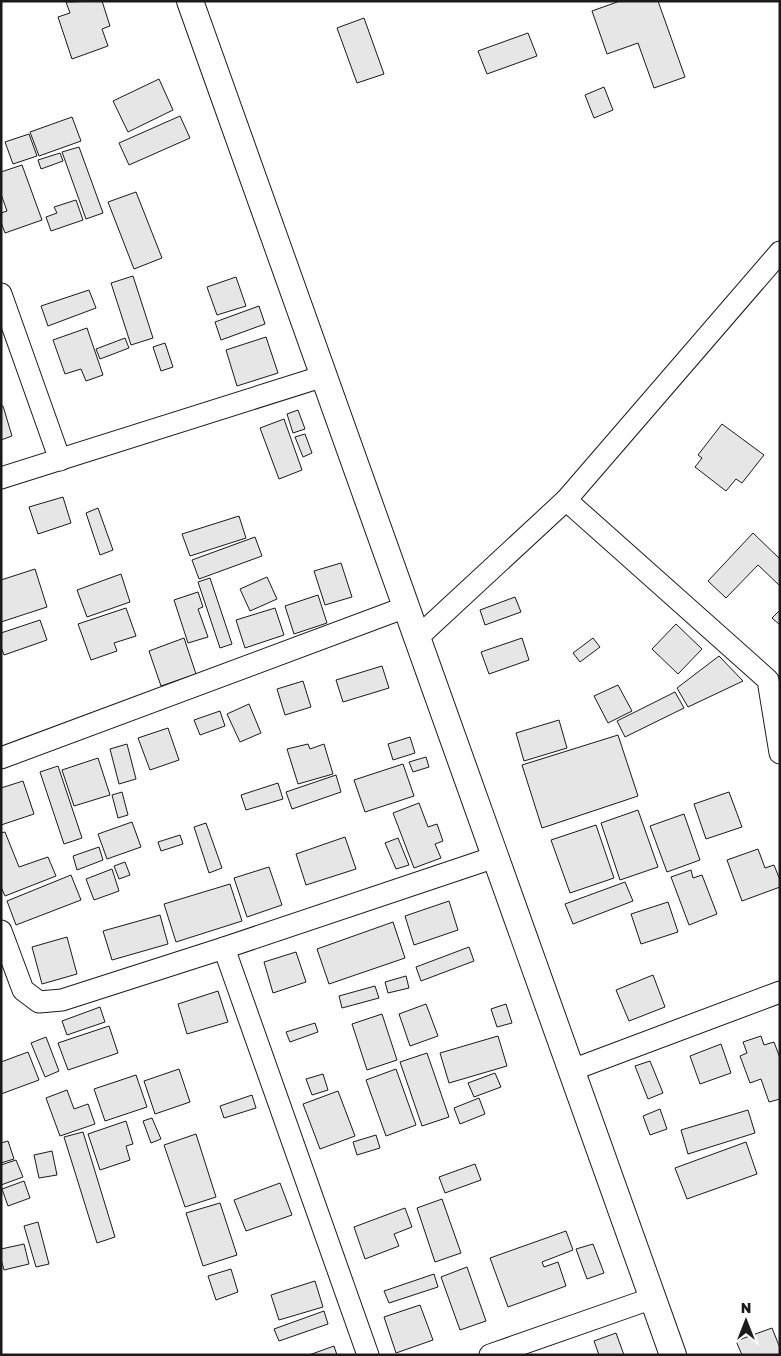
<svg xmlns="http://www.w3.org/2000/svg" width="781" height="1356" font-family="'Golos Text',sans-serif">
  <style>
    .building { fill: #e6e6e6; stroke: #1a1a1a }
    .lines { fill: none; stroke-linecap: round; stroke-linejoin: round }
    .minor-casing { stroke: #1a1a1a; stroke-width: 23 }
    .tertiary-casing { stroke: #1a1a1a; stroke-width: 28 }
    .minor { stroke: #fff; stroke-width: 21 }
    .tertiary { stroke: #fff; stroke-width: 26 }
  </style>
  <rect width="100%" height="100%" fill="#fff"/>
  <g class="building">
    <polygon points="102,1 110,26 102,29 108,46 72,59 58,17 70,13 66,2"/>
    <polygon points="620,1 658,1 685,77 654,88 638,43 607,54 592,11"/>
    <polygon points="364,18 384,74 357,83 337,28"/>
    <polygon points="528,33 537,56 487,74 478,51"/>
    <polygon points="159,79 173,110 128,132 113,101"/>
    <polygon points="604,87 613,110 594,118 585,95"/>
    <polygon points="180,116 190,138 129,165 119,143"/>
    <polygon points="72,117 81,141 39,156 30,132"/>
    <polygon points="29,134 37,156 13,164 5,142"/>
    <polygon points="79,147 103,213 86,219 62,152"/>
    <polygon points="60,153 63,161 41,169 38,160"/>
    <polygon points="22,165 42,220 5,233 1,222 1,213 7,211 1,194 1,172"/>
    <polygon points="136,192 162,258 134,269 108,202"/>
    <polygon points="76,200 83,220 51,231 46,217 57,213 54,207"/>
    <polygon points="133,276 153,338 131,345 111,283"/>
    <polygon points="236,277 246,306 217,315 207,287"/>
    <polygon points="89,290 96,308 48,326 41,306"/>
    <polygon points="259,306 265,324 221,340 215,322"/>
    <polygon points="87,328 103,375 86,381 81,369 65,374 53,340"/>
    <polygon points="266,337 278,373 237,386 226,350"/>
    <polygon points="125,338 129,348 100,359 96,349"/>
    <polygon points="165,343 173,367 161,371 153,347"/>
    <polygon points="1,406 3,406 12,436 1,440"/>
    <polygon points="298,410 305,429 293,433 287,414"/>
    <polygon points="284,419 302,470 279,479 260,428"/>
    <polygon points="722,424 764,455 742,483 736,479 726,491 695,467 702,458 698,455"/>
    <polygon points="305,434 312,453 303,457 295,437"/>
    <polygon points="63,497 71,523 38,534 29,507"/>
    <polygon points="98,508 113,550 100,555 86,513"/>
    <polygon points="239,516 246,538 190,556 182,534"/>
    <polygon points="753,533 780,559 780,586 758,565 726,598 708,581"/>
    <polygon points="255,537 262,556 199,579 192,560"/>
    <polygon points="341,563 352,597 325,605 314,571"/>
    <polygon points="35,569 47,607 1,622 1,580"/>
    <polygon points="121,574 130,602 87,617 77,590"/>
    <polygon points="267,577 277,599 250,611 240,589"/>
    <polygon points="210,578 232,644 220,648 198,582"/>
    <polygon points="198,592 203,607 198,609 208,637 188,643 174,600"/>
    <polygon points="318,595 327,623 294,634 285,606"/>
    <polygon points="515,597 521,612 485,625 480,610"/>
    <polygon points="126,608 136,636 114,643 117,651 91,660 78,624"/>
    <polygon points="275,608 284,635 245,648 236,620"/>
    <polygon points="780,610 780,625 772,618"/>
    <polygon points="40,620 47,640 4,655 1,647 1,633"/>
    <polygon points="676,624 702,649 678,674 652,649"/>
    <polygon points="184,638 196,674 161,686 149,651"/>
    <polygon points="522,638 529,660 489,674 481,652"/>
    <polygon points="593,638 600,647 580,662 573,653"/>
    <polygon points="719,656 743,681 688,707 677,688"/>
    <polygon points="382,666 389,688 343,702 336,680"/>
    <polygon points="303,681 311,707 285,715 277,689"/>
    <polygon points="618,685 632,711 608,723 594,696"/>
    <polygon points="675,692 684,708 625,737 617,721"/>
    <polygon points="249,704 261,733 240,742 227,714"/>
    <polygon points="220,711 225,726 200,735 194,720"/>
    <polygon points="559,720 567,748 524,761 516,733"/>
    <polygon points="168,728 179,760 150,770 138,738"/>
    <polygon points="618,735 638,796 542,828 522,765"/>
    <polygon points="410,737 415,753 393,760 388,744"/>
    <polygon points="127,744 136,779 119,784 110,749"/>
    <polygon points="308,744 310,749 324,744 333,774 298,784 287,749"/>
    <polygon points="426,757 429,767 413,772 409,762"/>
    <polygon points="98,758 110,795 74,806 62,770"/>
    <polygon points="403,764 414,796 365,812 354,780"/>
    <polygon points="58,766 82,838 64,844 40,772"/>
    <polygon points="336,775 341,792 292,809 286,792"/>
    <polygon points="23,781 34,814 1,825 1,788"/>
    <polygon points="278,783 283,799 246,810 241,795"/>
    <polygon points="122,792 128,815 118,818 112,795"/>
    <polygon points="729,792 742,827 706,839 694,804"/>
    <polygon points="419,803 428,827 437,824 443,841 435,844 441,858 414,868 393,813"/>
    <polygon points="638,810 658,867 620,880 601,823"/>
    <polygon points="684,814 700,860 667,872 650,826"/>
    <polygon points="132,822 141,847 107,859 98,834"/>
    <polygon points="206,823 222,868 209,873 194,827"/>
    <polygon points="596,825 614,878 570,893 551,840"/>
    <polygon points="5,832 19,867 48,857 56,876 5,896 1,887 1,833"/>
    <polygon points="180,835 183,844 161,851 158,842"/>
    <polygon points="345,837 356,869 306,885 296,854"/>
    <polygon points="398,838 409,865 396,869 385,843"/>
    <polygon points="99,847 103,860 77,870 73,856"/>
    <polygon points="758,849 765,868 774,865 780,880 780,887 742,901 727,860"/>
    <polygon points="125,862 130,875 119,879 114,866"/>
    <polygon points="269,867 282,905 247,917 234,878"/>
    <polygon points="112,869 119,891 94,900 86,879"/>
    <polygon points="691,870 693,878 702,875 717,914 689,925 671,877"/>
    <polygon points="71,875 81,900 16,925 7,901"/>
    <polygon points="625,882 633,901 573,924 565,904"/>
    <polygon points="230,884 242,921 176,942 164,904"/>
    <polygon points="449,901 458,930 414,945 405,916"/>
    <polygon points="668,902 678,932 641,944 631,914"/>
    <polygon points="160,915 168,944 112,960 103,931"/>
    <polygon points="393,922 405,958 329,984 317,949"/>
    <polygon points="67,937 77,974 42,984 32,947"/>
    <polygon points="469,947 474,961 421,981 416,967"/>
    <polygon points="296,952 306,982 273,993 264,962"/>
    <polygon points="653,975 665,1007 629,1021 616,990"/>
    <polygon points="406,976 409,988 388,993 385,982"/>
    <polygon points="375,986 379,998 342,1008 339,996"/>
    <polygon points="218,991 228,1022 187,1034 178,1004"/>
    <polygon points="426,1004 438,1036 410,1046 399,1014"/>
    <polygon points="506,1004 512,1023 497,1027 491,1009"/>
    <polygon points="100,1007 105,1022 67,1035 62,1021"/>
    <polygon points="382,1014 397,1060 367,1070 352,1024"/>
    <polygon points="315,1023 318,1032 290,1042 286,1032"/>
    <polygon points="109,1026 118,1053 68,1070 58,1043"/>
    <polygon points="498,1036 507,1066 449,1083 440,1053"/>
    <polygon points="761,1036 764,1045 774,1042 780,1058 780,1099 769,1102 761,1079 750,1083 740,1056 747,1053 743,1042"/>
    <polygon points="46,1037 59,1071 45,1077 31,1043"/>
    <polygon points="721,1044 731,1073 700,1084 690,1056"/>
    <polygon points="28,1052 39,1080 1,1094 1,1062"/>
    <polygon points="427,1053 449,1117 422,1126 400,1062"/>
    <polygon points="650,1061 663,1093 648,1099 635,1066"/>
    <polygon points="179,1069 190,1102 155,1114 144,1081"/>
    <polygon points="396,1069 416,1125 386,1136 366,1080"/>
    <polygon points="495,1073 501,1087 474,1097 468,1083"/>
    <polygon points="323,1074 328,1090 312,1095 306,1079"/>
    <polygon points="136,1075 147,1107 105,1121 94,1089"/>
    <polygon points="67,1090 74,1109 88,1104 95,1124 60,1136 46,1098"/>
    <polygon points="338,1091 355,1136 320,1149 303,1104"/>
    <polygon points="252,1095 256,1108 224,1118 220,1106"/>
    <polygon points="479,1098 485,1114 460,1124 454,1108"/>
    <polygon points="660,1109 667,1129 650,1135 643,1116"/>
    <polygon points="748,1110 755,1133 688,1154 681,1130"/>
    <polygon points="152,1118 161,1139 151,1143 143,1121"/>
    <polygon points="126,1121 133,1144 126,1146 130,1160 100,1170 88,1134"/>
    <polygon points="83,1132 115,1237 97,1243 64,1137"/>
    <polygon points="196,1134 216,1197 185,1207 164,1145"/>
    <polygon points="376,1135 380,1148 357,1155 353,1142"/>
    <polygon points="8,1141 14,1159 1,1163 1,1143"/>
    <polygon points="746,1142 757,1174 687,1199 675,1168"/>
    <polygon points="52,1151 57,1175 39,1178 34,1155"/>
    <polygon points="16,1160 23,1177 1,1185 1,1165"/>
    <polygon points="475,1164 481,1180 445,1193 439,1177"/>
    <polygon points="24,1181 30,1198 8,1206 2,1189"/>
    <polygon points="280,1183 292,1215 246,1231 234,1200"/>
    <polygon points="442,1199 461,1253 435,1262 417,1208"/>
    <polygon points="220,1203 237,1255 203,1266 186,1213"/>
    <polygon points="405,1208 412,1227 394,1234 399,1246 365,1259 354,1227"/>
    <polygon points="38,1222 49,1264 36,1267 24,1226"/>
    <polygon points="566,1231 573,1250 542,1262 544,1267 558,1262 566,1286 508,1307 490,1258"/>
    <polygon points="24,1244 29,1264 4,1270 1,1259 1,1249"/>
    <polygon points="593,1244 604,1273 587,1279 576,1249"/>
    <polygon points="467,1267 486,1321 460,1330 441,1277"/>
    <polygon points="231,1269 238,1292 216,1300 208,1276"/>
    <polygon points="434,1274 438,1287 389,1303 384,1291"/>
    <polygon points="315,1281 323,1307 279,1320 271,1295"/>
    <polygon points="420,1305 433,1340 396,1353 384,1317"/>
    <polygon points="324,1311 328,1324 279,1341 274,1329"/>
    <polygon points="772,1328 780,1348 780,1355 742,1355 736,1341"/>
    <polygon points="616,1333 624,1355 599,1355 594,1341"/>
    <polygon points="334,1346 337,1355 309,1355"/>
  </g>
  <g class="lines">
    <g class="minor-casing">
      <g id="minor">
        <polyline points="1,294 60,460"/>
        <polyline points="1,478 324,376"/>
        <polyline points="566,500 768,680 780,753"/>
        <polyline points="417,638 566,500 780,252"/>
        <polyline points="1,758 406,607"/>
        <polyline points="1,931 23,990 39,1002 62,1000 224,948 495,857"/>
        <polyline points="224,948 368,1355"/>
        <polyline points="572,1070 780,992"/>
        <polyline points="490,1355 653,1298"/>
      </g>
    </g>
    <g class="tertiary-casing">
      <polyline id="tertiary" points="190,1 673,1355"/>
    </g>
    <use href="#minor" class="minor"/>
    <use href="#tertiary" class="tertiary"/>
  </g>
  <rect width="781" height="1356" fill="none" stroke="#1a1a1a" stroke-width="5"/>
  <g transform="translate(746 1321)" stroke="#ffffff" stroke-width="4" paint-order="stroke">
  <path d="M0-4L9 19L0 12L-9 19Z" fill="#1a1a1a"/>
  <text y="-8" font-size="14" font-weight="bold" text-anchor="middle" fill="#1a1a1a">N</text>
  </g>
</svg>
